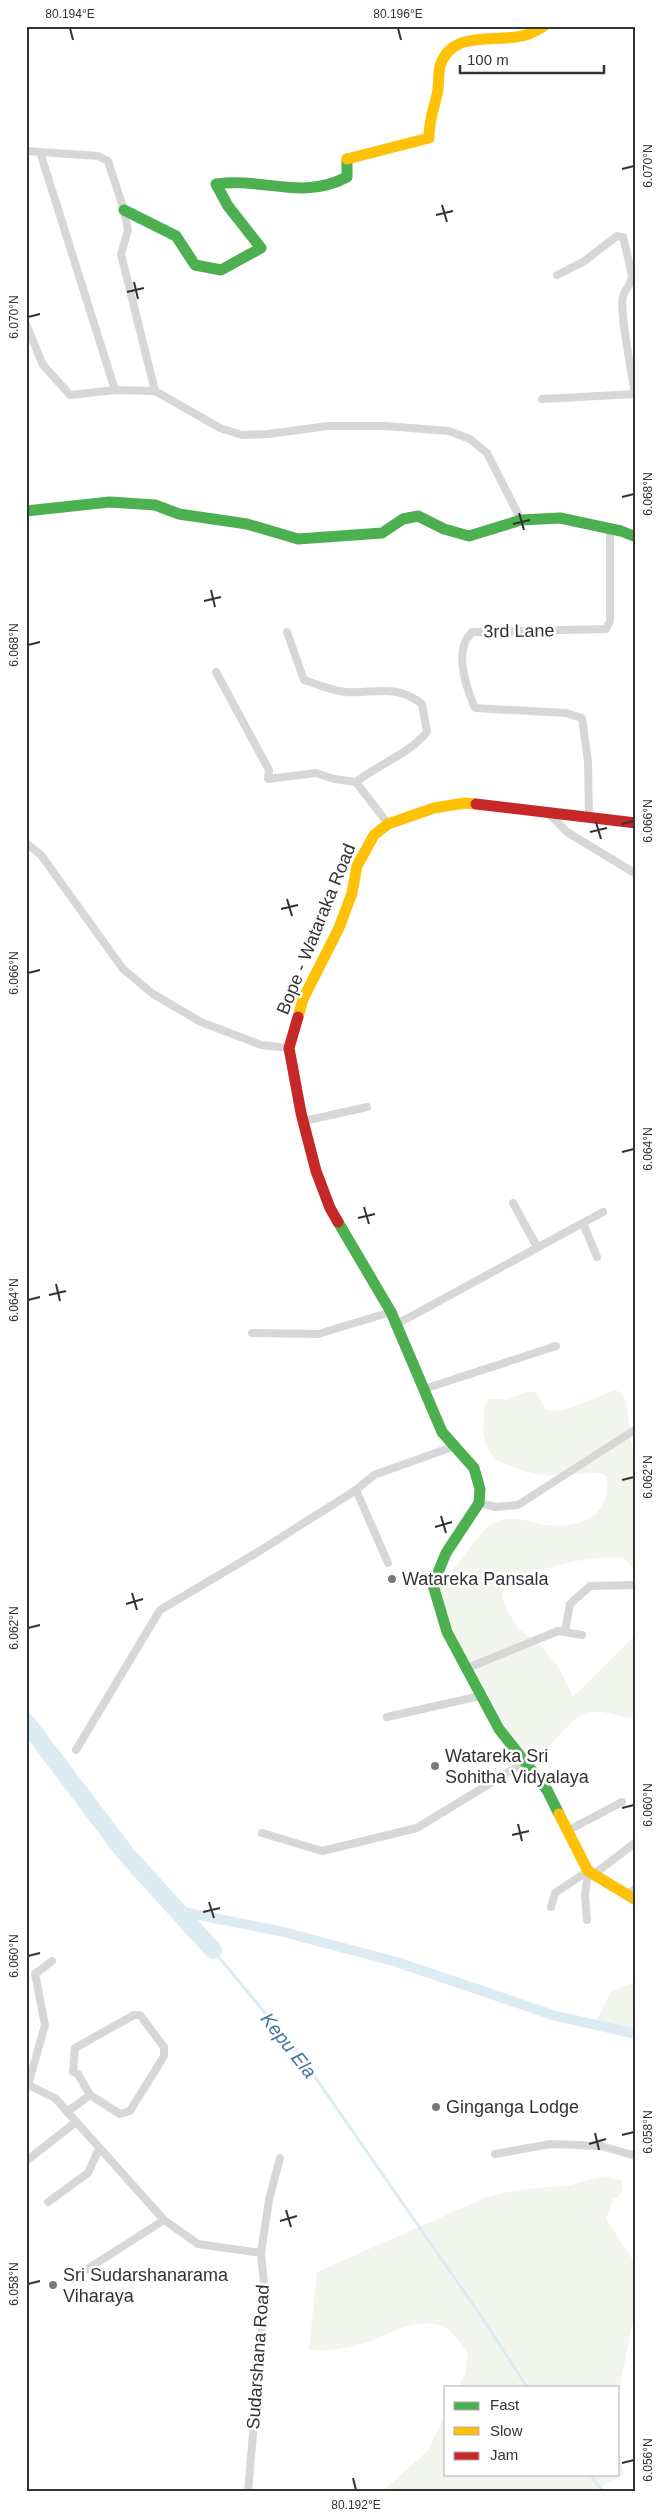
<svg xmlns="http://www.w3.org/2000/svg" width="662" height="2518" font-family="Arial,sans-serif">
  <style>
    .green { fill: #f1f5ed }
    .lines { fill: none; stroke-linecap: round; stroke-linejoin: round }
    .stream { stroke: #ddebf3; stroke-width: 3 }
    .canal { stroke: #ddebf3; stroke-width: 10 }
    .river { stroke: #ddebf3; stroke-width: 18 }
    .street { stroke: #d7d7d7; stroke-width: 8 }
    .fast { stroke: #4caf50; stroke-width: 11 }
    .slow { stroke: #ffc107; stroke-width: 11 }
    .jam { stroke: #c62828; stroke-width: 11 }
    .ticks { fill: none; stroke: #333; stroke-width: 2 }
    .poi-dot { fill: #7a7a7a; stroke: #fff; stroke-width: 2 }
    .labels { text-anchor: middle; stroke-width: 5; stroke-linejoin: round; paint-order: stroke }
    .street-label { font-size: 18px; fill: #333; stroke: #fff }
    .poi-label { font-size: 18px; fill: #333; stroke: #fff; text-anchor: start }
    .water-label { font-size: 19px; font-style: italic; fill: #3f7597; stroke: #fff }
    .neatline { fill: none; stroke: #333; stroke-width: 2 }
    .ticks-label { font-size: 12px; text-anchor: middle; fill: #333 }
  </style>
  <rect width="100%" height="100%" fill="#fff"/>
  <g class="green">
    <path d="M614,1390L623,1393C631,1415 628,1439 636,1462V1570L623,1558C589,1554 536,1570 505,1583L502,1597L507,1610L519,1629L543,1648L558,1666L573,1697L636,1634V1718C621,1719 608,1710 593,1712C571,1715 561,1737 545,1749C538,1754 531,1758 525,1762L435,1599L437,1573L451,1571C467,1556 476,1531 498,1521C512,1515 532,1523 547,1525C582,1529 611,1515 607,1477L602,1473L544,1475L523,1471L494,1459L486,1446L483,1430L485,1402C492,1397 497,1400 504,1399C516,1399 528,1387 538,1394L545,1409C560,1417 598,1396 614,1390Z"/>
    <polygon points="636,1982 636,2034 595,2023 611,1992"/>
    <path d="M605,2176L622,2181L623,2189L618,2197L613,2199L606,2219L636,2265V2306L618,2396V2387H458L465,2374L468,2353C461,2344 453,2330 442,2326C415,2316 390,2335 365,2343C346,2348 328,2352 309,2350L317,2272L487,2197L518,2190L570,2185Z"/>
    <polygon points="446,2414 446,2474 618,2474 618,2446 624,2474 593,2492 382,2492 428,2450"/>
  </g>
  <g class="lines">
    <g class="stream">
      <polyline points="213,1950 299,2054 481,2316 527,2387"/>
      <polyline points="590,2474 603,2492"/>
    </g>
    <polyline class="canal" points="178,1911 279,1931 397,1962 556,2016 636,2034"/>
    <polyline class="river" points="26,1722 126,1854 213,1950"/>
    <g class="street">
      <polyline points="26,151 98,156 108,161 124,210 128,230 121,254 155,391"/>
      <polyline points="40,152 115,390"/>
      <polyline points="557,275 583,262 617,236 623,237 632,275"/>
      <polyline points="26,324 43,365 70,395 115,390 155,391 220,428 242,435 268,434 328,426 385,426 449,431 470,439 487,453 521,520"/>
      <path d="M542,399L635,394C632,375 619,310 623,296C626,287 632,285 632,275L636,274"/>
      <path d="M287,632L304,680C317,684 332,691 346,692C375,694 395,683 422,704L427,732C409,754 379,764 356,782L388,824"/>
      <polyline points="216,672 269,770 268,779 316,773 334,779 356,782"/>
      <polyline points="548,813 567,832 636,874"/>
      <path d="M589,818L588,762L582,718L566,713L475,708C466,687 453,650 472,632L606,629L610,621V529"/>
      <polyline points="26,843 41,855 123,969 153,994 201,1022 261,1045 289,1048"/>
      <polyline points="304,1121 367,1107"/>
      <polyline points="513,1203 537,1247"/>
      <polyline points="583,1223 597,1257"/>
      <polyline points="397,1324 603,1212"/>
      <polyline points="252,1333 318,1334 391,1312"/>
      <polyline points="424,1389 556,1346"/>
      <polyline points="356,1490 388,1563"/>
      <polyline points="479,1503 496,1507 518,1505 636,1429"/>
      <polyline points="565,1631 570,1604 590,1586 633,1585"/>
      <polyline points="465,1669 558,1631 582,1635"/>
      <polyline points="387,1717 480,1696"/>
      <polyline points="76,1750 160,1610 253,1555 356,1490 374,1475 455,1446"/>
      <polyline points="569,1830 622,1802"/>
      <polyline points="262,1833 322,1851 417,1828 525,1762"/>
      <polyline points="593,1875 636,1842"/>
      <polyline points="626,1895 636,1888"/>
      <polyline points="551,1907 555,1893 588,1871 585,1895 587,1920"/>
      <polyline points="26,2084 55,2098 164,2220 198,2244 261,2253 265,2295 248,2492"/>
      <polyline points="28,2085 45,2025 35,1974 52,1961"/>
      <polyline points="67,2112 90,2095 78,2074 73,2072 75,2048 134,2015 140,2015 164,2047 164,2056 130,2111 120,2114 90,2095"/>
      <polyline points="495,2154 551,2144 601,2146 636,2156"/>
      <polyline points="26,2161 76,2122"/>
      <polyline points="48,2202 88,2173 99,2149"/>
      <polyline points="261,2253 269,2200 280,2158"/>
      <polyline points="78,2275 164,2220"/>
    </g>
    <g class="fast">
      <path d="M124,210L176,236L195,265L221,270L261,248L228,206L216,184C264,177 301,201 347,177V159"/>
      <polyline points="26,511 110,502 155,505 179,514 247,524 298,539 382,533 403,519 418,516 444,529 469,536 521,520 560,518 621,531 636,537"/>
      <polyline points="338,1222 391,1312 442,1432 474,1468 480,1489 479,1503 446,1553 433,1585 447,1632 499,1729 547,1790 559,1814"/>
    </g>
    <g class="slow">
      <path d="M347,159L429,138C429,116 435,108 438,89C439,82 438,74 440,66C451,32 488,41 516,37C527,36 535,32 544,26"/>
      <polyline points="298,1017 303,999 339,928 352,893 357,866 374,835 388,824 434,808 465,803 476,804"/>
      <polyline points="559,1814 588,1871 636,1900"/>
    </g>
    <g class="jam">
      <polyline points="476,804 636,823"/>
      <polyline points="298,1017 289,1048 301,1113 316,1171 330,1208 338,1222"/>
    </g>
  </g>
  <path class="ticks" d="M70,28L73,40M398,28L401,40M622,169L634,166M442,205L447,222M436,215L453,211M134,282L138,299M127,292L144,288M28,317L40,314M622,497L634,494M519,513L524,530M513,524L530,520M211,590L215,607M204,601L221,597M28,645L40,642M596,822L601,839M622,824L634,821M590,832L607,828M287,899L292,916M281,909L298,905M28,973L40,970M622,1152L634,1149M364,1207L369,1224M358,1218L375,1214M56,1284L60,1301M49,1295L66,1291M28,1300L40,1297M622,1480L634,1477M441,1516L446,1533M435,1527L452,1522M132,1593L137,1610M126,1604L143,1599M28,1628L40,1625M622,1808L634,1805M518,1824L522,1841M512,1835L529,1831M209,1902L214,1918M203,1912L220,1908M28,1956L40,1953M595,2133L599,2150M622,2135L634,2132M589,2144L606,2139M286,2210L291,2227M280,2221L297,2216M28,2284L40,2281M622,2463L634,2460M353,2478L356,2490"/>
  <g class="poi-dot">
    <circle cx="392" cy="1579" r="5"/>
    <circle cx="435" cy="1766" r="5"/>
    <circle cx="436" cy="2107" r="5"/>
    <circle cx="53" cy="2285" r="5"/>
  </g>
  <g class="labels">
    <g class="street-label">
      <text transform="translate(519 631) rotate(-1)" y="6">3rd Lane</text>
      <text transform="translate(316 929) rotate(-68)" y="6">Bope - Wataraka Road</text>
      <text transform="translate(258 2357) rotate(-86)" y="6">Sudarshana Road</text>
    </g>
    <g class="poi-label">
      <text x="402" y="1585">Watareka Pansala</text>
      <text x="445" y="1762">Watareka Sri<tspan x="445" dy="21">Sohitha Vidyalaya</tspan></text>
      <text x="446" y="2113">Ginganga Lodge</text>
      <text x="63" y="2281">Sri Sudarshanarama<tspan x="63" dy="21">Viharaya</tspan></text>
    </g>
    <g class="water-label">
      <text transform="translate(289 2045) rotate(52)" y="7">Kepu Ela</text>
    </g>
  </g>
  <rect width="662" height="2518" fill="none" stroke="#ffffff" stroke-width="55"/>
  <rect x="444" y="2386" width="175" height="90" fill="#ffffff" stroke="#adadad"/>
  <rect x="454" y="2402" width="25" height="8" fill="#4caf50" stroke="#adadad"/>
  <text x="490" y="2410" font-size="15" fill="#333333">Fast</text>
  <rect x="454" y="2427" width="25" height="8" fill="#ffc107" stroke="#adadad"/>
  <text x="490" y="2436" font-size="15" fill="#333333">Slow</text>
  <rect x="454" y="2452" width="25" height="8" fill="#c62828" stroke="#adadad"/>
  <text x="490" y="2460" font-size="15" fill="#333333">Jam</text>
  <path d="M460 65v8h144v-8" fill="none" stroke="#333333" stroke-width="2.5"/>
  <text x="467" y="65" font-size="15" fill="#333333" stroke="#ffffff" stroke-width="4" paint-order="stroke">100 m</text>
  <rect x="28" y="28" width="606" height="2462" class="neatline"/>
  <g class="ticks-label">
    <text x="70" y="18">80.194°E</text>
    <text x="398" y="18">80.196°E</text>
    <text transform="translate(648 166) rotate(-90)" y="4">6.070°N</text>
    <text transform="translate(14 317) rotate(-90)" y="4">6.070°N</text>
    <text transform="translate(648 494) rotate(-90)" y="4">6.068°N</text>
    <text transform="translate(14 645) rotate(-90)" y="4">6.068°N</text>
    <text transform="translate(648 821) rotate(-90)" y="4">6.066°N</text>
    <text transform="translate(14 973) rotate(-90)" y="4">6.066°N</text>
    <text transform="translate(648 1149) rotate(-90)" y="4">6.064°N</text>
    <text transform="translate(14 1300) rotate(-90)" y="4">6.064°N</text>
    <text transform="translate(648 1477) rotate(-90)" y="4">6.062°N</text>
    <text transform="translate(14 1628) rotate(-90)" y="4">6.062°N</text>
    <text transform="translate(648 1805) rotate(-90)" y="4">6.060°N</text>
    <text transform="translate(14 1956) rotate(-90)" y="4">6.060°N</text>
    <text transform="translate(648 2132) rotate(-90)" y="4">6.058°N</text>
    <text transform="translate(14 2284) rotate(-90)" y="4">6.058°N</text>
    <text transform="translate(648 2460) rotate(-90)" y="4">6.056°N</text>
    <text x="356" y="2509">80.192°E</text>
  </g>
</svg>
